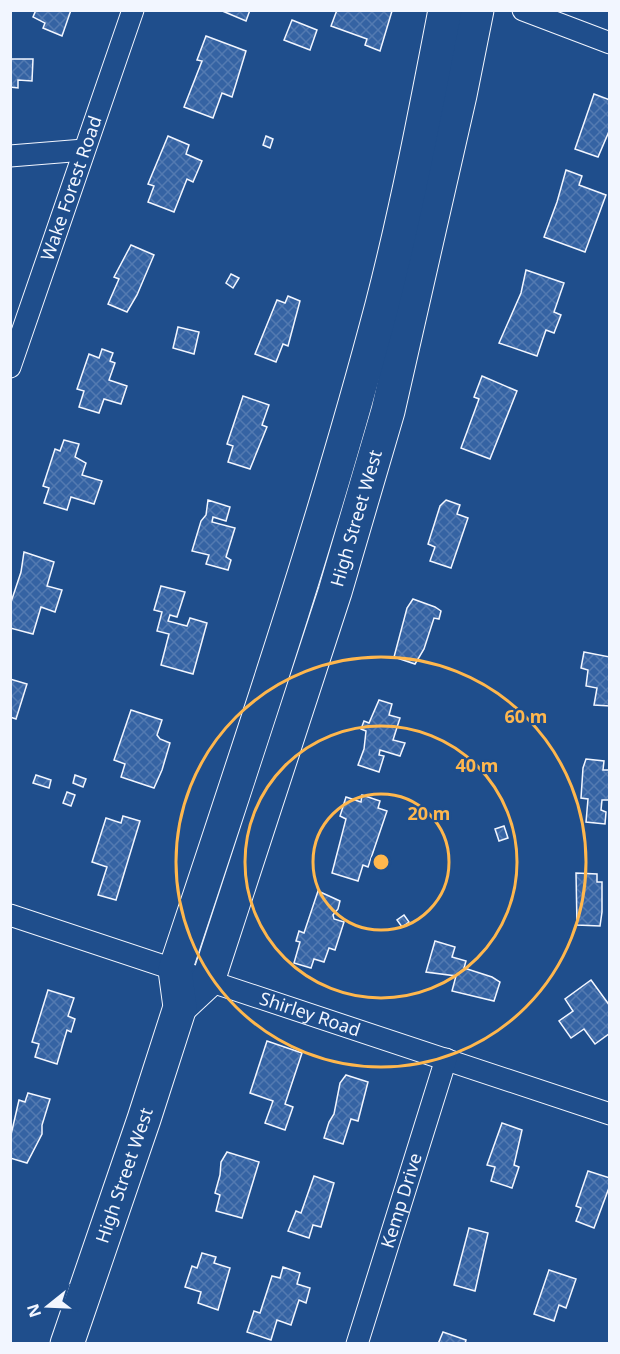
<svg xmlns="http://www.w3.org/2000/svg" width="620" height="1354" font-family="'Noto Sans',sans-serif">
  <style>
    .building { fill: url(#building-cross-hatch); stroke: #f2f6ff; stroke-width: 1.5 }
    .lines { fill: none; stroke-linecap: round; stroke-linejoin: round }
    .minor-casing { stroke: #f2f6ff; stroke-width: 23 }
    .primary-casing { stroke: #f2f6ff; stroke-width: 35 }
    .minor { stroke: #1f4e8c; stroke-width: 21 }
    .primary { stroke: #1f4e8c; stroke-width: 33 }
    .ring { fill: none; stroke: #ffb74d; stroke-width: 3 }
    .labels { text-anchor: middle; stroke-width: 4.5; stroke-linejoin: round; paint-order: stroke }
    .street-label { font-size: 18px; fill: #f2f6ff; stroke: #1f4e8c }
    .centre { fill: #ffb74d; stroke: #1f4e8c; stroke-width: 3 }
    .ring-label { font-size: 18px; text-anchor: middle; font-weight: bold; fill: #ffb74d; stroke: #1f4e8c; stroke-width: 4.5; stroke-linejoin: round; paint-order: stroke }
  </style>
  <defs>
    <pattern id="building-cross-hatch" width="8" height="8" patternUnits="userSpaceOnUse" patternTransform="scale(1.5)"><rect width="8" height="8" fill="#3563a3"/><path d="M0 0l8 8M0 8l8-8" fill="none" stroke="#537ab1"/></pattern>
  </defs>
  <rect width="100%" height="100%" fill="#1f4e8c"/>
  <g class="building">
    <polygon points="36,10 71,10 62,36 43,28 45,23 33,17"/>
    <polygon points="220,10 250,10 246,21"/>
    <polygon points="337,10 392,11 380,51 365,45 367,39 331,26"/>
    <polygon points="292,20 317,30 310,50 284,40"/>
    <polygon points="206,36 246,51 232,97 222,93 213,118 184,107 202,61 197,60"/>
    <polygon points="10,59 33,59 32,81 18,80 18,88 10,87"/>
    <polygon points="594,94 610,100 610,129 598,157 575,149"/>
    <polygon points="168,136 189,145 186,154 202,161 193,182 187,179 174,212 148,202 154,186 148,184"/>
    <polygon points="266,136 273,139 270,148 263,145"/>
    <polygon points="566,170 582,176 579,185 606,195 585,252 544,237 557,202"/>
    <polygon points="131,245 154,255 137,295 127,312 108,304 119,279 114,277"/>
    <polygon points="526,270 564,283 554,312 561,315 554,333 546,330 537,356 499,343 521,293"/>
    <polygon points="231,274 239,278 233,288 226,283"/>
    <polygon points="288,296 300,301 288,346 283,344 276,362 255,354 277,300 285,303"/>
    <polygon points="178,327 199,332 194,354 173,348"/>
    <polygon points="102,349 113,353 110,361 115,363 109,380 127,386 121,404 104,399 99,413 79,407 84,391 77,389 89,354 99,358"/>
    <polygon points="482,376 517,391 490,459 461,448 479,399 474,397"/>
    <polygon points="243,396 269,405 262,425 267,427 250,469 228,462 233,446 227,444"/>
    <polygon points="64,440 79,444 75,457 86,463 82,475 102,481 94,504 71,497 67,510 44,503 49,488 43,486 55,449 60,451"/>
    <polygon points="208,500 230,507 226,521 213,517 212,522 235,528 226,557 231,560 228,570 206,564 209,555 192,551 201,521 206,515"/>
    <polygon points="446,500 460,505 457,514 468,518 451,568 430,561 435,547 428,544 440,506"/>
    <polygon points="24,552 54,562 47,586 62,590 55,612 41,607 33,634 10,628 10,605 21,572"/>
    <polygon points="161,586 185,592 177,617 170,615 168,621 187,626 190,618 207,623 193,674 161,665 169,634 157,631 162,612 154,610"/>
    <polygon points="413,599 435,607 441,611 439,619 434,618 424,649 415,664 394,657 407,608"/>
    <polygon points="584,652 610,657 610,706 594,705 597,688 586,686 588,670 581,668"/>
    <polygon points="10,679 27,684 16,719 10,717"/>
    <polygon points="379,700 392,704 389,715 400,718 393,740 405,743 400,756 380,750 379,755 384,756 379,772 358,765 364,749 366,731 361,729 364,721 369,723"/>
    <polygon points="131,710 162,720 157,735 160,739 170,743 162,770 154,788 121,777 125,764 114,760"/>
    <polygon points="586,759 604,761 603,770 610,770 610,800 602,800 601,810 606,812 605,824 586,822 588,799 581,798 583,768"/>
    <polygon points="36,775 51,780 49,788 33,783"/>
    <polygon points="75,775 86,779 83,787 73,783"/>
    <polygon points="67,792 75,795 71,806 63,803"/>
    <polygon points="362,795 380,801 378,808 387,811 368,867 363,865 358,881 332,873 346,819 340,816 346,797 361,802"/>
    <polygon points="123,816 140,821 116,900 98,895 107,867 92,862 106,818 121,823"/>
    <polygon points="504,826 508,838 499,841 495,829"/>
    <polygon points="576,873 597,874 597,882 602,882 602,912 600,926 577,925"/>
    <polygon points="318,891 340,901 338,909 333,915 334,919 344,922 335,950 329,948 324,962 314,959 311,968 294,963 300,942 296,941 299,931 304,933"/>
    <polygon points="404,915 409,922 402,927 397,920"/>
    <polygon points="435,941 455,947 452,957 466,961 464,968 492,977 500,982 494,1001 452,991 456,976 426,972"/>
    <polygon points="591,980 610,1006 610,1033 595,1044 584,1029 571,1038 559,1021 573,1011 565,999"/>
    <polygon points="48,990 74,998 68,1016 75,1019 71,1032 67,1030 57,1064 35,1057 39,1044 32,1042"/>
    <polygon points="267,1041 302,1053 285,1104 293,1107 285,1130 265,1123 273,1101 250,1093"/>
    <polygon points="346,1075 368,1082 358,1121 351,1119 343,1144 324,1138 329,1122 334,1114 340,1083"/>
    <polygon points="28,1093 50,1099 42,1125 42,1134 27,1163 10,1158 10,1139 19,1100 25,1102"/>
    <polygon points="502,1123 522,1130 514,1165 519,1167 512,1188 491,1181 495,1167 487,1165"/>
    <polygon points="227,1152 259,1162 242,1218 216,1211 220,1195 215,1193 220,1175 221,1162"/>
    <polygon points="588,1171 610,1178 610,1185 594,1228 576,1221 581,1208 576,1206"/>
    <polygon points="314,1176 334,1183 321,1227 313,1225 309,1238 288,1231 296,1211 301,1213"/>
    <polygon points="469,1228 488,1233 475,1291 454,1285"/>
    <polygon points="202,1253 216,1257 214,1263 230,1268 218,1310 198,1303 201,1292 185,1287 192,1266 197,1268"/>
    <polygon points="283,1267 300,1273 297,1284 310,1288 306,1303 299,1300 291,1325 277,1320 271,1340 247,1332 254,1311 260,1313 272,1276 280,1278"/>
    <polygon points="549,1270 576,1279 566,1308 559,1305 554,1321 534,1314"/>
    <polygon points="443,1332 466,1340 465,1344 438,1344"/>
  </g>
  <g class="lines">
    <g class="minor-casing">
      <g id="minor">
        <polyline points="523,10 610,43"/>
        <polyline points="10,156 84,150"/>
        <path id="s1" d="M10,367L133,10"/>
        <path id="s2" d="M10,915L610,1114"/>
        <path id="s3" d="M357,1344L446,1059"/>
      </g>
    </g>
    <g class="primary-casing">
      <g id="primary">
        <path id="s4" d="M180,1007L208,981L335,592L388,411L460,95L477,10"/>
        <path id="s5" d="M67,1344L144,1119L180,1007L175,970C248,750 323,529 382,305C407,208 426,109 445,10"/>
      </g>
    </g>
    <use href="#minor" class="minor"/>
    <use href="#primary" class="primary"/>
  </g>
  <g class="ring">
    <circle cx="381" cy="862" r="68"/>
    <circle cx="381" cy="862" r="136"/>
    <circle cx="381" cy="862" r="205"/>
  </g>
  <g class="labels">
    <g class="street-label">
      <text dy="6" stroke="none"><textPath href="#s1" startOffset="189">Wake Forest Road</textPath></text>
      <text dy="6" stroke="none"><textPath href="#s4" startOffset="524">High Street West</textPath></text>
      <text dy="6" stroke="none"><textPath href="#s2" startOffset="316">Shirley Road</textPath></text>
      <text dy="6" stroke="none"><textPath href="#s5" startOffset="178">High Street West</textPath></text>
      <text dy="6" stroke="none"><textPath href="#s3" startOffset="150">Kemp Drive</textPath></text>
    </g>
  </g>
  <circle cx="381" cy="862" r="9" class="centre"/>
  <g class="ring-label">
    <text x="526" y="723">60 m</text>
    <text x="477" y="772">40 m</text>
    <text x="429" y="820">20 m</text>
  </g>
  <rect width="620" height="1354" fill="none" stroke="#f2f6ff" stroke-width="24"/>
  <g transform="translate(48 1306) rotate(252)" stroke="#1f4e8c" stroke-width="4.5" paint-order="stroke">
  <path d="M0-4.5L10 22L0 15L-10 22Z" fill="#f2f6ff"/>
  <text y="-9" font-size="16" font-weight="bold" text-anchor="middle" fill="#f2f6ff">N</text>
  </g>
</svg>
